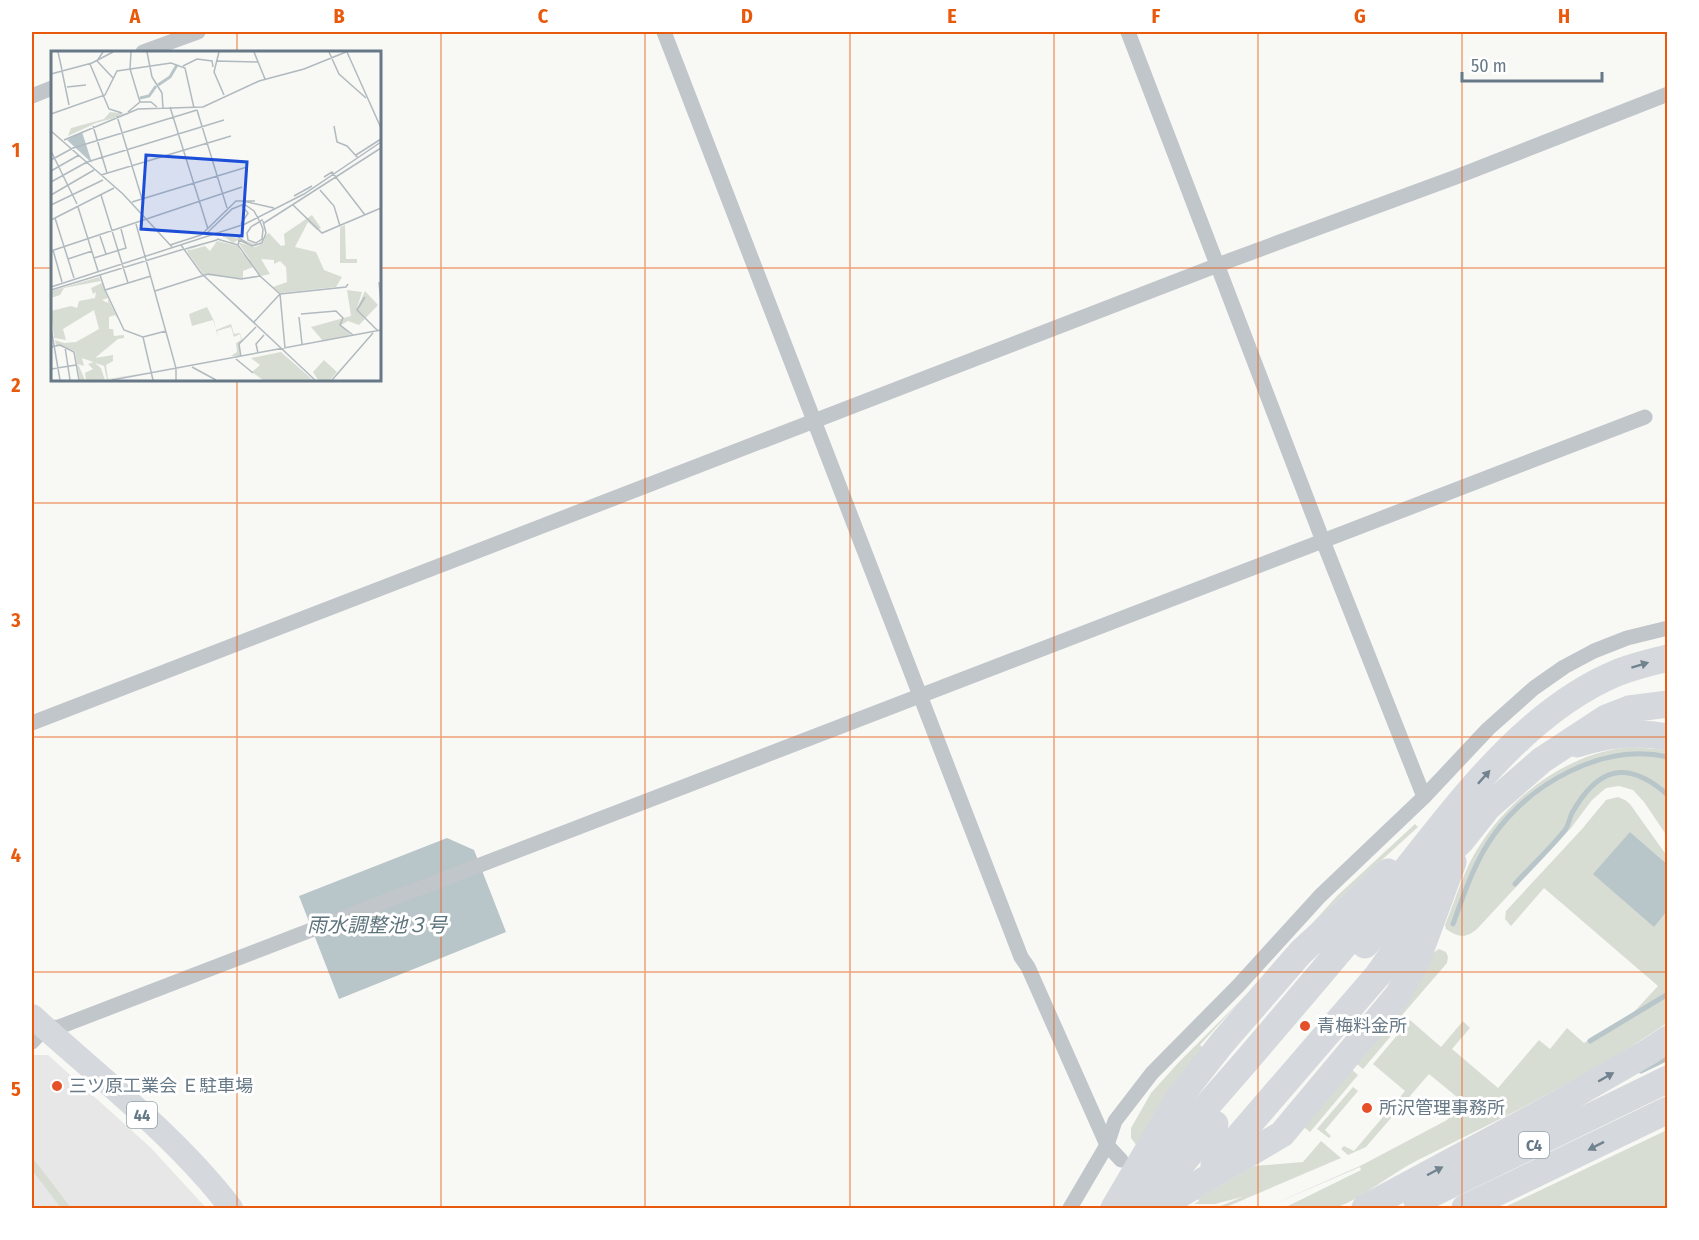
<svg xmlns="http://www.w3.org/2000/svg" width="1699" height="1240" font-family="'Fira Sans Condensed','Noto Sans JP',sans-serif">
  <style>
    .built { fill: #e6e7e6 }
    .green { fill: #d8ddd4 }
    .water { fill: #b8c5c9 }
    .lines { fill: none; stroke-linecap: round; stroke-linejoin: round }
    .stream { stroke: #b8c5c9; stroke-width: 5 }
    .street { stroke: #c1c6ca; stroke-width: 15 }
    .primary { stroke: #d5d9dd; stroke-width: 24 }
    .highway { stroke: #d5d9dd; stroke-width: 27 }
    .oneway { fill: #728390 }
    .grid { fill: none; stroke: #e8590c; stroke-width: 1.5; stroke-opacity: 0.55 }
    .poi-dot { fill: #e65028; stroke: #fff; stroke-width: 2 }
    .labels { text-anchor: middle; stroke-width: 6; stroke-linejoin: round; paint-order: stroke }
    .shield { fill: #fff; stroke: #95a1ab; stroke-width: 1.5 }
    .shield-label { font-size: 16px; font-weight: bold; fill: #677987 }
    .poi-label { font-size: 18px; fill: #677987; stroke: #fff; text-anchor: start }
    .water-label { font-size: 20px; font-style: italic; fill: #5e747c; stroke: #fff }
    .inset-river { fill: none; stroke: #b8c5c9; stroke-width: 3 }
    .inset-road { fill: none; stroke: #b1babf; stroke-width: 1.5 }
    .view { fill: #1d4ed8; fill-opacity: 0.15; stroke: #1d4ed8; stroke-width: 3 }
    .inset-edge { fill: none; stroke: #677987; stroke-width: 3 }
    .neatline { fill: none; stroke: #e8590c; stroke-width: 2 }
    .grid-label { font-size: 20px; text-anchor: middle; font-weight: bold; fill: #e8590c }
  </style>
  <rect width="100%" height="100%" fill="#f8f8f5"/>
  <polygon class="built" points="32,1055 48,1055 151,1148 206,1208 32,1208"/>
  <g class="green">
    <path d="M1634,747L1667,750V836L1644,802L1633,790L1619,786L1606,788L1592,800L1571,828L1477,929C1465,939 1458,937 1446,929L1445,925C1456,899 1464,868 1480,845C1513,794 1572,750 1634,747Z"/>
    <path d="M1618,797L1625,800L1630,804L1667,856V864L1630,832L1653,927L1667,911V1023C1588,1077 1502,1118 1416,1161C1389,1175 1367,1195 1338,1207C1326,1212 1298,1208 1284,1208L1361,1170L1360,1167L1265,1208L1360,1166L1447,1120L1463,1102L1429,1074L1366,1147L1348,1155L1341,1149L1344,1146L1354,1151L1405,1091L1373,1064L1410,1020L1441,1047L1463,1021L1470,1028L1452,1049L1498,1088L1539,1040L1550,1049L1567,1028L1584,1043L1633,1013L1658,986L1544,888L1511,926L1505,919L1506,911L1582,829L1606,800Z"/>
    <polygon points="1415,824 1418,827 1329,908 1279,965 1277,965 1251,994 1252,996 1240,1010 1235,1007 1200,1045 1206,1050 1189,1067 1166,1099 1137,1146 1131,1138 1131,1128 1151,1093 1179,1062 1264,977 1337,896"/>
    <polygon points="1439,949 1446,952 1448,957 1447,963 1403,1014 1407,1017 1363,1069 1352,1060 1433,953"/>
    <polygon points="1348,1066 1358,1075 1310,1132 1299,1123"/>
    <polygon points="1353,1087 1358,1091 1325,1130 1331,1136 1329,1138 1317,1129"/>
    <polygon points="1667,1130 1667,1208 1503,1208"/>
    <polygon points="1321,1141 1341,1158 1224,1208 1216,1208 1242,1197 1215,1204 1194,1204 1199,1201 1198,1199 1254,1166 1303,1162"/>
    <polygon points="32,1157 71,1208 61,1208 32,1170"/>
  </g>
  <g class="water">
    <polygon points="1630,832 1667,864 1667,911 1654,927 1593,874"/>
    <polygon points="447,838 474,850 506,932 339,999 299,896"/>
  </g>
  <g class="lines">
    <g class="stream">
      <path d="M1515,884C1531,866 1550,849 1565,830C1569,825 1569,819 1572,813C1598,767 1627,759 1668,795"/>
      <path d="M1453,924C1464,894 1474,863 1493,836C1530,784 1602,742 1668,757"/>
      <polyline points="1590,1041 1668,994"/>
      <polyline points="1641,1071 1668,1058"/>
    </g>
    <g class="street">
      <polyline points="664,32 1021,957 1028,967 1107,1145 1121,1160"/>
      <polyline points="1128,32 1323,541 1424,797"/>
      <polyline points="143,52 198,32"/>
      <polyline points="32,96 52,88"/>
      <polyline points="32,723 1231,260 1456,177 1668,94"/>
      <polyline points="32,1042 45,1028 59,1027 1645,417"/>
      <polyline points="1070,1208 1107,1145 1115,1121 1152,1073 1238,986 1320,896 1424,797 1488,729 1534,688 1564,667 1594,651 1627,638 1668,628"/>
    </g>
    <path class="primary" d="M32,1016C98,1076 177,1137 231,1208"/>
    <g class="highway">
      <path d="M1577,744C1607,734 1637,731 1668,737"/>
      <polyline points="1365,945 1384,924 1414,901 1447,854 1461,841 1488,807 1542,760 1606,718 1629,709 1668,704"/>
      <polyline points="1214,1165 1377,976 1427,905"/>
      <path d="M1126,1189C1170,1149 1208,1105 1247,1060C1288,1012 1328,965 1368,917C1439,832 1513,715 1619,672C1635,666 1651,662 1668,658"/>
      <polyline points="1417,1201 1668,1079"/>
      <polyline points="1114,1208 1178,1099 1222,1043 1301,952 1388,872"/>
      <polyline points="1144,1208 1215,1124"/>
      <polyline points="1157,1208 1282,1134 1398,995 1418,957 1453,862"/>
      <polyline points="1365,1208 1558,1104 1650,1051 1668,1039"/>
      <polyline points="1465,1208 1668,1110"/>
    </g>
  </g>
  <defs><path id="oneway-solid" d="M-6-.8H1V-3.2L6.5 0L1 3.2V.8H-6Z" transform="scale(1.5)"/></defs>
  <g class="oneway">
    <use href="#oneway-solid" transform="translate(1640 665) rotate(-17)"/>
    <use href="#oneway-solid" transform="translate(1484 777) rotate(-48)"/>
    <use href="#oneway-solid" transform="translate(1606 1077) rotate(-30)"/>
    <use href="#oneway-solid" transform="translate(1596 1146) rotate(153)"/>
    <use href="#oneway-solid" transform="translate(1435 1171) rotate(-28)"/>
  </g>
  <path class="grid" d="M237,32V52M441,32V1208M645,32V1208M850,32V1208M1054,32V1208M1258,32V1208M1462,32V1208M32,268H52M380,268H1668M237,380V1208M32,503H1668M32,737H1668M32,972H1668"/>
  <g class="poi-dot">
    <circle cx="1305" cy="1026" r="6"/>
    <circle cx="57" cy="1086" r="6"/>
    <circle cx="1367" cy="1108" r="6"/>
  </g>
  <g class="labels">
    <g class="shield">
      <rect x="127" y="1102" width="30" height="26" rx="4.5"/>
      <rect x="1519" y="1132" width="30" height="26" rx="4.5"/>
    </g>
    <g class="shield-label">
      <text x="142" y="1121">44</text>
      <text x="1534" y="1151">C4</text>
    </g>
    <g class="poi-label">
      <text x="1317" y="1032">青梅料金所</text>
      <text x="69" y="1092">三ツ原工業会 Ｅ駐車場</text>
      <text x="1379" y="1114">所沢管理事務所</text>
    </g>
    <g class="water-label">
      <text x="377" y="932">雨水調整池３号</text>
    </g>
  </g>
  <g transform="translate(51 51)">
    <rect width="330" height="330" fill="#f8f8f5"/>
    <path d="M59,61L78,63L45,72L17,85L20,77L53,68ZM261,164L270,177L266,179L257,171L244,196L265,201L273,219L291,226L285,236L229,242L222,236L236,231L235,216L229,210L223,213V209L210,208L219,223L210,225L201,212L202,216L192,220V228L153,224L137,202L136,198L140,199L154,195L159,200L166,190L187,195L190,201L200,210L187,191L199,195L205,196L212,192L214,187L210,192L207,194L204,195L197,194L189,188L182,192L175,187L166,188L140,198L136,193L139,196L180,185L207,194L214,185L211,170L214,185L218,182L230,195L234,194L233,183ZM294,174L295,208H306V212H289V176ZM48,226L50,230L13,237L9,244L0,247V240ZM51,232L57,247L51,249L57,252V248L67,268L64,264L58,266V278H62L63,285L73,284V287L67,288L44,307L62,304V310L55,314L57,328L100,321L56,329L53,315L31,307L33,315L27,313L34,329H29L24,300L5,294L4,289L13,292L25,291L48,278L43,259L12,278L15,289L3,287L0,260L20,255L26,257L28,250L44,247L45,241L42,243L40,237ZM296,239L311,241L306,257L314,240L327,254L308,274L297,270L290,274L300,284L272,290L260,276L300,265ZM156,256L163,270L165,279L180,273L183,283L189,282L191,289L188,293L190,305H180L186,301L185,292L190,289L189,283L183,286L180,276L166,280L167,286L121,298L167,286L162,269L141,275L138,263ZM230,301L262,329H212L201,321L209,314L200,307ZM273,309L286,321L279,329H267L262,321ZM43,311L50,317L54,329H35L34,322L42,318L37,313Z" fill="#d8ddd4"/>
    <path d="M31,81L41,112L16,89Z" fill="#b8c5c9"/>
    <path class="inset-river" d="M107,34L119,26L126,14M89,47L98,45L105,35"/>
    <path class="inset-road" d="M7,1L11,19M52,1L46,10L63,28M80,1L79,18L89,51M96,1L101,26L111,42L112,57M168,1L163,21L173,44M203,1L214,28M278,1L288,23L315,47M296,1L330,77M165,10L207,11M39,13L58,58L71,62M132,15L146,8L161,10L162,16M11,20L18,54M0,23L41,12L62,1M16,36L35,34M119,56L157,178M146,59L176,157M77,61L89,51H100L106,56M0,63L54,44L66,20L120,12L134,17L143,57M66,65L91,148M42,75L56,122M283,75L286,91L296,95L307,107M0,80L72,143L122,197M13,89L87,58L152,56L208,30L253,18L295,1M0,100L26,153M305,104L330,88M0,109L22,97L146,59M0,120L28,104M50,124L180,85M273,126L281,121L314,164M0,131L36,111L173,69M269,139L283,155L289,175M0,144L43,119M50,144L77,232M243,145L261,135M192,150L223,157M81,151L196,116M0,154L52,129M242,154L271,182L330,157M27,156L47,220M4,167L23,227M0,169L63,137M212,170L215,182L211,192L201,195L188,189L187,194L209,225L229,243L234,297M213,172L330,97M85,173L125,317V329M190,173L197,162L191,155M156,182L181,158L193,153L203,160L208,169L210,173L212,178L211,188L205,192L197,189L196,182L200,176L203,174L208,171L211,169H212M49,185L55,203M172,185L184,184L196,192M166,188L187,194M119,194L150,184L185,150H204M130,194L150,222L264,329M134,198L166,189M2,199L11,231M0,200L191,136M43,207L75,197L70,178M17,208L41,200M49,224L54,239L100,225M328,231L330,252M0,236L194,173L253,143L330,91M0,239L133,198M54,239L73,279L92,286L102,329M104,240L157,223L190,228L209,225M314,246L306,259L327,280M250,263L285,260L292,267L289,274L302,284M248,266L251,293M203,271L229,243L295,236L297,233M0,277L9,329M92,286L115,280M0,296L9,294L23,301L28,329M14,296L19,329M207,302L205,293L213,284M190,306L188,293L205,276M185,308L202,322M141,316L165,329M0,318L25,314M61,329L330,279M281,329L322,282"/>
    <path class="view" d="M95,104L196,111L191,185L90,178Z"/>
    <rect width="330" height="330" class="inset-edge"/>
  </g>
  <rect width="1699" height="1240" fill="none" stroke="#ffffff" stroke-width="66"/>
  <path d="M1462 72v9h140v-9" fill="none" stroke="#677987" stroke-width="3"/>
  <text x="1471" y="72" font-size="18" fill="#677987" stroke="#ffffff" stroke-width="4.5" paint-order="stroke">50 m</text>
  <rect x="33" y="33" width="1633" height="1174" class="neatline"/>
  <g class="grid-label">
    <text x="135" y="23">A</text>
    <text x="339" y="23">B</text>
    <text x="543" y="23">C</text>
    <text x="747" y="23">D</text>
    <text x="952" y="23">E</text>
    <text x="1156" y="23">F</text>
    <text x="1360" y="23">G</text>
    <text x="1564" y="23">H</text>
    <text x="16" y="157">1</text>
    <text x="16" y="392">2</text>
    <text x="16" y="627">3</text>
    <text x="16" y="862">4</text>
    <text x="16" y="1096">5</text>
  </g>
</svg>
